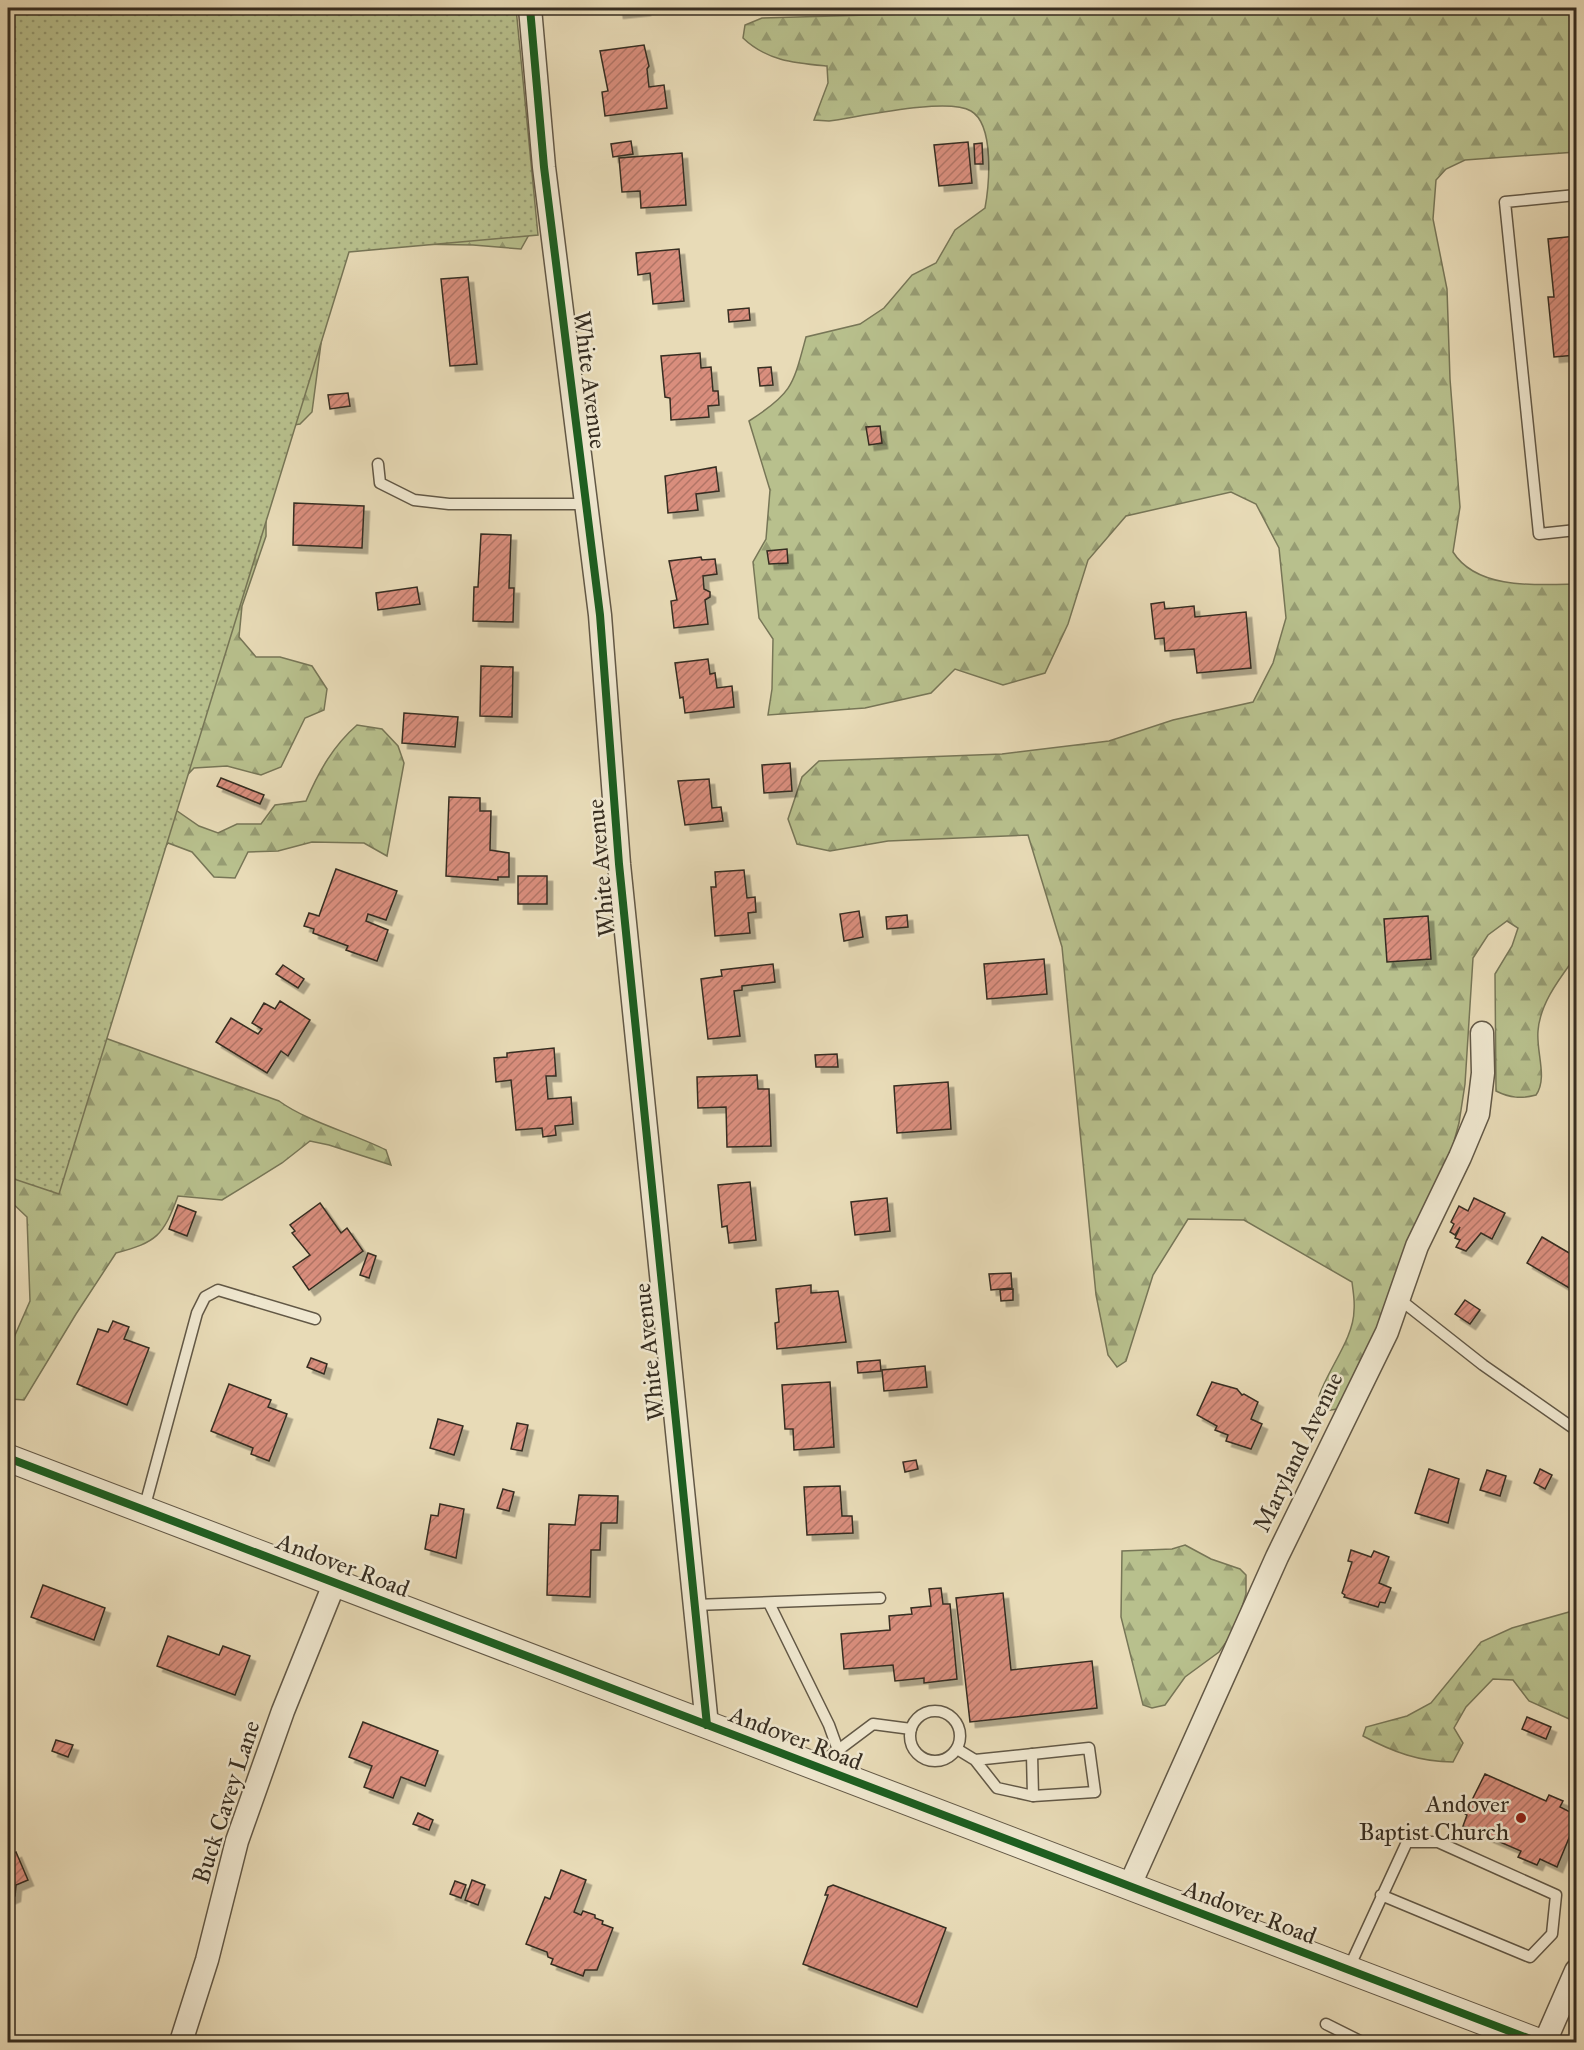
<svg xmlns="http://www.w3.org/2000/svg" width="1584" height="2050" font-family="'IM FELL Great Primer',serif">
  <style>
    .forest { fill: url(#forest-firs); stroke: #777657; stroke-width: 1.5 }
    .park { fill: url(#park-dots); stroke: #777657; stroke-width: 1.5 }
    .building { fill: url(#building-hatch); stroke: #362d21; stroke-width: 1.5; filter: url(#shadow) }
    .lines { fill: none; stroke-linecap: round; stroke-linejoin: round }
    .service-casing { stroke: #625846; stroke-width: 13 }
    .minor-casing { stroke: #625846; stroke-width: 25 }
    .tertiary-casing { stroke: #625846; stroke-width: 29 }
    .service { stroke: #f0e8d0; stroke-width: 10 }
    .minor { stroke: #f0e8d0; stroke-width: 22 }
    .tertiary { stroke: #f0e8d0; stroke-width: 27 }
    .cycleway-casing { stroke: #f0e8d0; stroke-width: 11 }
    .cycleway { stroke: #1b5e20; stroke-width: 8 }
    .poi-dot { fill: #8f2418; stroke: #f0e8d0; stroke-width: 2 }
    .labels { text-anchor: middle; stroke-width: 5; stroke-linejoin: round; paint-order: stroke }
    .street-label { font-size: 24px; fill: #362d21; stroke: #f0e8d0 }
    .poi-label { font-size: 24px; fill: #362d21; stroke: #f0e8d0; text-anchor: end }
  </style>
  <defs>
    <pattern id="forest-firs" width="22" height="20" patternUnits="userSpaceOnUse" patternTransform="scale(1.5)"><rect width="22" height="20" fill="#b8c08d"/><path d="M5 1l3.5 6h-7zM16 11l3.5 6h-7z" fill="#969c73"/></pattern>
    <pattern id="park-dots" width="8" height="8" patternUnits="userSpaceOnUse" patternTransform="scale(1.5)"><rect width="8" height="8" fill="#b8c08d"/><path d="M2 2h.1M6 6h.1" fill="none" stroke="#969c73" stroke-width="1.8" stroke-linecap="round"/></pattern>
    <pattern id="building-hatch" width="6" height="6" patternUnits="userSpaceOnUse" patternTransform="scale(1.5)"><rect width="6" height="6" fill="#d98e7d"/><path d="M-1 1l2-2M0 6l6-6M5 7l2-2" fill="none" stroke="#b17466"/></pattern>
    <filter id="shadow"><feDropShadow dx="5.5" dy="5.5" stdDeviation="0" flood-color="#0004"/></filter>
  </defs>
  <rect width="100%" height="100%" fill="#e8dbb7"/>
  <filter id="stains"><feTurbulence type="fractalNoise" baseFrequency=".00333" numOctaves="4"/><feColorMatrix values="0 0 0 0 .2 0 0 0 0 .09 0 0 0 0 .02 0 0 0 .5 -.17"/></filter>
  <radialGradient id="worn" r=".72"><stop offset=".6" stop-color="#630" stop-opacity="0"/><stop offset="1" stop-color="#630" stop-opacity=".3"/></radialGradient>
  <g class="forest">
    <path d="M26,8L531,231L521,249L473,245L410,244L343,225L325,313L312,412L300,424L275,428L266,511V536L242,606L239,637L256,657H280L312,666L327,689L324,710L305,718L281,767L261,775L227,766L194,768L173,790L170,806L199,826L218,833L237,824H261L275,805L306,801C319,771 333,746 357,725L382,729L398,746L404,763L387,856L364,843L312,842L278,851L248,852L235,878L214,877L192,852L168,843L158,856L94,1034L279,1101C308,1122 352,1133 386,1150L391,1165L329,1145L310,1141L282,1163L222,1200L178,1196C163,1236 157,1242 116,1253L76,1314L24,1400L11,1399L8,1396V1351L30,1301L27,1217L8,1199V59Z"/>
    <path d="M942,8H1576V152L1465,160L1446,169L1436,180L1433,219L1447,289L1450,379L1460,507L1453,552C1477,590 1537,585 1576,584V956C1560,978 1540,1003 1538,1031C1536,1052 1548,1078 1536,1095C1521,1099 1510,1098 1496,1091L1495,974L1512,946L1518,928L1507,921L1488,935L1473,958L1465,1084L1459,1123L1446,1171L1385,1314L1337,1409L1325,1411L1319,1396C1328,1369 1354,1338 1354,1310C1355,1301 1353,1291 1352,1282L1244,1220L1188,1219L1153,1275L1126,1361L1117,1367L1108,1355L1096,1295L1062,947L1028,835L888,841L830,851L797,844L788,819L802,777L819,761L1002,754L1109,741L1173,720L1253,702L1273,663L1286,618L1279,548L1256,504L1231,492L1126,516L1088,560L1068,624L1045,673L1003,685L955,669L931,693L865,708L768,715L772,689L773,639L759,618L753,562L766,539L770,490L749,421C793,393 793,385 806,337L860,324L884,308L912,275L936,263L955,230L985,208C989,186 995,125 971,111C947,97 859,117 829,121L814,120L828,83L827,66C795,63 767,61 743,38L745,25L762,18L940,13Z"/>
    <polygon points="1185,1545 1211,1559 1240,1569 1246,1575 1246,1594 1235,1630 1219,1652 1185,1677 1165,1705 1152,1708 1143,1705 1121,1617 1122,1551 1172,1549"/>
    <path d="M1576,1610V1722L1529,1701L1513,1680L1493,1679L1466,1707L1454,1728L1463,1743L1453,1762C1420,1762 1393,1752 1363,1736L1366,1727L1407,1716L1431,1703L1481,1642L1512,1628Z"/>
  </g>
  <polygon class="park" points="8,8 516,8 538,235 349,252 59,1194 8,1177"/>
  <g class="building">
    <polygon points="617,8 645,8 645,10 618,13"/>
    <polygon points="644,45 649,66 647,69 649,87 664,85 667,108 605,116 602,92 608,91 600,51"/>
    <polygon points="631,141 633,154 613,157 611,144"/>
    <polygon points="968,142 972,183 939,186 934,145"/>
    <polygon points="982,143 983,164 975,164 974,144"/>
    <polygon points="682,153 686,205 641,208 640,191 622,192 619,158"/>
    <polygon points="1576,236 1576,355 1554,357 1548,297 1554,297 1548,239"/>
    <polygon points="679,249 684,301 653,304 650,273 638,275 636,253"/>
    <polygon points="468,277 477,364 450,366 441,279"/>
    <polygon points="749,308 750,320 729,322 728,310"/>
    <polygon points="700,353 701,368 711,367 713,391 718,391 719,405 708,406 709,417 671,420 670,398 665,397 661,356"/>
    <polygon points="771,367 773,385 760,386 758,368"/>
    <polygon points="348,393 350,406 330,409 328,395"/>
    <polygon points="880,426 882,443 869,445 866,427"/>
    <polygon points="716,467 719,491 696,494 698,510 668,513 665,476"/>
    <polygon points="294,503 364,506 362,548 293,545"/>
    <polygon points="481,534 511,535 509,588 514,588 513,622 473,621 474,587 478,587"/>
    <polygon points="787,549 788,563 769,564 767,551"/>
    <polygon points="701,557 702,560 715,559 717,574 703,576 704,589 710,592 710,597 705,600 708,624 674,628 671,601 677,600 669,561"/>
    <polygon points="417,587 420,604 378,610 376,593"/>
    <polygon points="1164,602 1165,609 1194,606 1195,617 1246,612 1251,668 1197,673 1194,649 1165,651 1164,638 1155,639 1151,604"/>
    <polygon points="708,659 710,674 715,673 717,688 732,686 734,707 685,713 683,697 680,698 675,663"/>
    <polygon points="481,666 513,667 512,717 480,716"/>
    <polygon points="404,713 458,717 455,747 402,743"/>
    <polygon points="790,763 792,791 764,793 762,765"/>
    <polygon points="221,778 264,795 260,804 217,786"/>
    <polygon points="709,779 712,808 721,807 723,821 685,825 678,781"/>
    <polygon points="449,797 480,798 480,811 491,811 490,850 509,853 509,877 498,877 498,880 446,876"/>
    <polygon points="336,869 397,891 386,920 368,914 366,921 388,930 377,961 346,950 348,946 313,933 314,929 304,926 309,913 319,916"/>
    <polygon points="744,870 747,898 755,897 756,912 748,913 750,933 715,936 711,887 716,887 715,872"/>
    <rect x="518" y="876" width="29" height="28"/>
    <polygon points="859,911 863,937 844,941 840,914"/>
    <polygon points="907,915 908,927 887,929 886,917"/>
    <polygon points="1428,916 1431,959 1387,962 1384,919"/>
    <polygon points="1044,959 1047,994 987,999 984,964"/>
    <polygon points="773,964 775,982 742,986 742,990 734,991 740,1036 708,1039 701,979 722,976 721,970"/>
    <polygon points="283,965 304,979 298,988 276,974"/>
    <polygon points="280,1001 310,1020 288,1056 281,1051 267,1073 216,1042 231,1018 258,1034 262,1029 252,1023 264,1003 275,1009"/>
    <polygon points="554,1048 556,1076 546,1076 548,1099 571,1097 573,1124 555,1126 556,1135 543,1137 542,1128 516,1130 511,1080 496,1082 494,1058 507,1057 507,1053"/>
    <polygon points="837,1054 838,1067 816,1067 815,1055"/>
    <polygon points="757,1075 758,1089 769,1089 771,1146 727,1147 726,1107 698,1108 697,1077"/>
    <polygon points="948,1082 951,1129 897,1133 894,1086"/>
    <polygon points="750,1182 756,1240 729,1243 727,1226 722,1227 718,1185"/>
    <polygon points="887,1198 890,1231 855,1235 851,1202"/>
    <polygon points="1474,1198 1505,1213 1492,1239 1481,1233 1466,1251 1456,1247 1460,1240 1455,1238 1460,1227 1455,1235 1450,1232 1454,1224 1451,1222 1459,1206 1468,1211"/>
    <polygon points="320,1203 341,1233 347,1228 363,1251 309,1290 293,1267 310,1255 292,1233 295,1231 290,1225"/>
    <polygon points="178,1205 196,1212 187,1236 169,1229"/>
    <polygon points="1542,1237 1576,1257 1576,1292 1527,1263"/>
    <polygon points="368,1253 376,1256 369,1278 360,1275"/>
    <polygon points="1011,1273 1012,1288 991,1290 989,1274"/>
    <polygon points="811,1285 811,1293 838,1291 846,1342 777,1349 775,1323 779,1322 776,1289"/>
    <polygon points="1013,1289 1013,1300 1001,1301 1000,1290"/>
    <polygon points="1465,1300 1480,1310 1470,1324 1455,1314"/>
    <polygon points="113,1321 129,1327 124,1339 149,1348 127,1405 77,1384 98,1329 108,1332"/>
    <polygon points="311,1358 327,1364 324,1374 307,1367"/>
    <polygon points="880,1360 881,1371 858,1373 857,1362"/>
    <polygon points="925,1366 927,1387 884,1391 882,1370"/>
    <polygon points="830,1382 834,1447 794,1450 793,1429 785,1429 782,1385"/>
    <polygon points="1212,1382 1237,1389 1242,1395 1244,1394 1258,1402 1251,1419 1262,1424 1251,1449 1226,1441 1228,1435 1215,1430 1217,1426 1197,1415"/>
    <polygon points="229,1384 271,1400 268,1407 287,1414 269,1461 251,1454 253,1448 211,1431"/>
    <polygon points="438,1419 463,1426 454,1455 430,1448"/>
    <polygon points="517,1423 528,1425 522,1451 511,1449"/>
    <polygon points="916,1460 918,1469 905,1472 903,1462"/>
    <polygon points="1429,1469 1459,1479 1448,1523 1415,1513"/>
    <polygon points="1540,1469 1552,1475 1545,1489 1534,1483"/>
    <polygon points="1487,1470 1506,1476 1500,1496 1480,1490"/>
    <polygon points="840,1486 842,1516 852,1516 853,1533 807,1535 804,1487"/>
    <polygon points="503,1489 514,1492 509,1511 497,1508"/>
    <polygon points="579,1495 618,1496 617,1523 601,1523 600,1550 591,1550 590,1597 547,1595 549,1524 575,1525"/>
    <polygon points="440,1504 464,1509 456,1558 425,1549 431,1515 438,1516"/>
    <polygon points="1351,1550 1371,1557 1374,1551 1389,1557 1379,1583 1391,1588 1385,1603 1380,1602 1378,1607 1344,1597 1345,1595 1342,1593 1352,1562 1348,1561"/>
    <polygon points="43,1585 105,1608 94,1640 31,1617"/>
    <polygon points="941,1588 943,1604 950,1604 957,1679 924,1683 924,1678 895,1681 893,1665 844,1669 841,1634 890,1630 889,1616 912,1614 911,1608 931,1606 929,1589"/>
    <polygon points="1003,1593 1011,1670 1092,1661 1097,1708 970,1722 956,1598"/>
    <polygon points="168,1636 219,1655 223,1646 250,1656 235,1695 157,1666"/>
    <polygon points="1527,1717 1551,1727 1546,1739 1522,1729"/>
    <polygon points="363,1722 438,1751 425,1786 401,1777 393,1798 364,1787 372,1766 349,1757"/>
    <polygon points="56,1740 73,1745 68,1757 52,1751"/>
    <polygon points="1485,1774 1546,1801 1549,1795 1563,1801 1560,1807 1576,1815 1576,1821 1557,1867 1540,1859 1537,1865 1518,1857 1521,1851 1463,1826 1467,1815 1465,1814"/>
    <polygon points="418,1813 433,1820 429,1830 413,1824"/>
    <polygon points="16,1852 28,1880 16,1885 15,1896 8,1899 8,1856"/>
    <polygon points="561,1870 586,1880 574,1912 581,1915 583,1911 595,1915 595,1918 603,1921 602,1924 613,1928 597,1970 585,1970 583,1976 551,1964 553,1959 548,1957 547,1952 526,1944 545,1897 550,1899"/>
    <polygon points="472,1880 485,1885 478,1905 465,1900"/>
    <polygon points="455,1881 466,1885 461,1898 450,1894"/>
    <polygon points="833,1885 946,1928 917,2007 803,1964 828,1895 825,1895 828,1887"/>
  </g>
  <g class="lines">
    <g class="service-casing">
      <g id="service">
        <polyline points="1576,195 1505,202 1539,534 1576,530"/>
        <polyline points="378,464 380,483 414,500 449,504 586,504"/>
        <polyline points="1398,1298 1483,1365 1576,1430"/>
        <polyline points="144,1509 197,1313 205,1297 218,1290 315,1319"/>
        <polyline points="769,1603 829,1725 838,1750"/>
        <polyline points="695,1605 880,1598"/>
        <circle cx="935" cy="1736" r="25"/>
        <polyline points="957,1749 975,1760 1089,1748 1095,1792 1033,1796 997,1788 975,1760"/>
        <polyline points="1032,1754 1033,1796"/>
        <polyline points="817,1766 873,1724 911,1729"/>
        <polyline points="1348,1970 1407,1842 1438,1842 1556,1895 1552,1934 1530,1957 1381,1895"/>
        <polyline points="1326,2024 1362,2042"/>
      </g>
    </g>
    <g class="minor-casing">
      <g id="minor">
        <polyline points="530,8 544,167 600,615 619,864 707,1725"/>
        <polyline points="1129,1887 1277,1557 1387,1332 1417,1246 1460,1157 1478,1114 1483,1073 1482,1033"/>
        <polyline points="181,2042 207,1960 237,1841 283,1711 335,1582"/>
        <polyline points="1545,2042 1576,1971"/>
      </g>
    </g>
    <g class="tertiary-casing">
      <polyline id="tertiary" points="8,1458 1538,2042"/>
    </g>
    <use href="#service" class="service"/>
    <use href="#minor" class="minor"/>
    <use href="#tertiary" class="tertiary"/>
    <g class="cycleway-casing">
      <g id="cycleway">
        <polyline points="530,8 544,167 600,615 619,864 707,1725"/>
        <polyline points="8,1458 1538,2042"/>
      </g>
    </g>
    <use href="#cycleway" class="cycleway"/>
  </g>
  <circle class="poi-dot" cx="1521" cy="1818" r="6"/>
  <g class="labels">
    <g class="street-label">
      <text transform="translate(590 380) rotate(83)" y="8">White Avenue</text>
      <text transform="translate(601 868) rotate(-95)" y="8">White Avenue</text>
      <text transform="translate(649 1352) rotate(-96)" y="8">White Avenue</text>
      <text transform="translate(1298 1452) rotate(-64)" y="8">Maryland Avenue</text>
      <text transform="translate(343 1565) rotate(21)" y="8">Andover Road</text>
      <text transform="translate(796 1738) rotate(21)" y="8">Andover Road</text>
      <text transform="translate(226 1802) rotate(-72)" y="8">Buck Cavey Lane</text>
      <text transform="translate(1250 1912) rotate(21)" y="8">Andover Road</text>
    </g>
    <g class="poi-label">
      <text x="1509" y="1812">Andover<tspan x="1509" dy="28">Baptist Church</tspan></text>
    </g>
  </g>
  <rect width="1584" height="2050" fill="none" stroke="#e8dbb7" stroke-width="30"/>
  <rect x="9" y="9" width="1566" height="2032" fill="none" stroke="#362d21" stroke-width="3"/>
  <rect x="15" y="15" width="1554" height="2020" fill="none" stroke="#362d21" stroke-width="1.5"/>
  <rect width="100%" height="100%" filter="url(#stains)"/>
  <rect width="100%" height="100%" fill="url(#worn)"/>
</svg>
